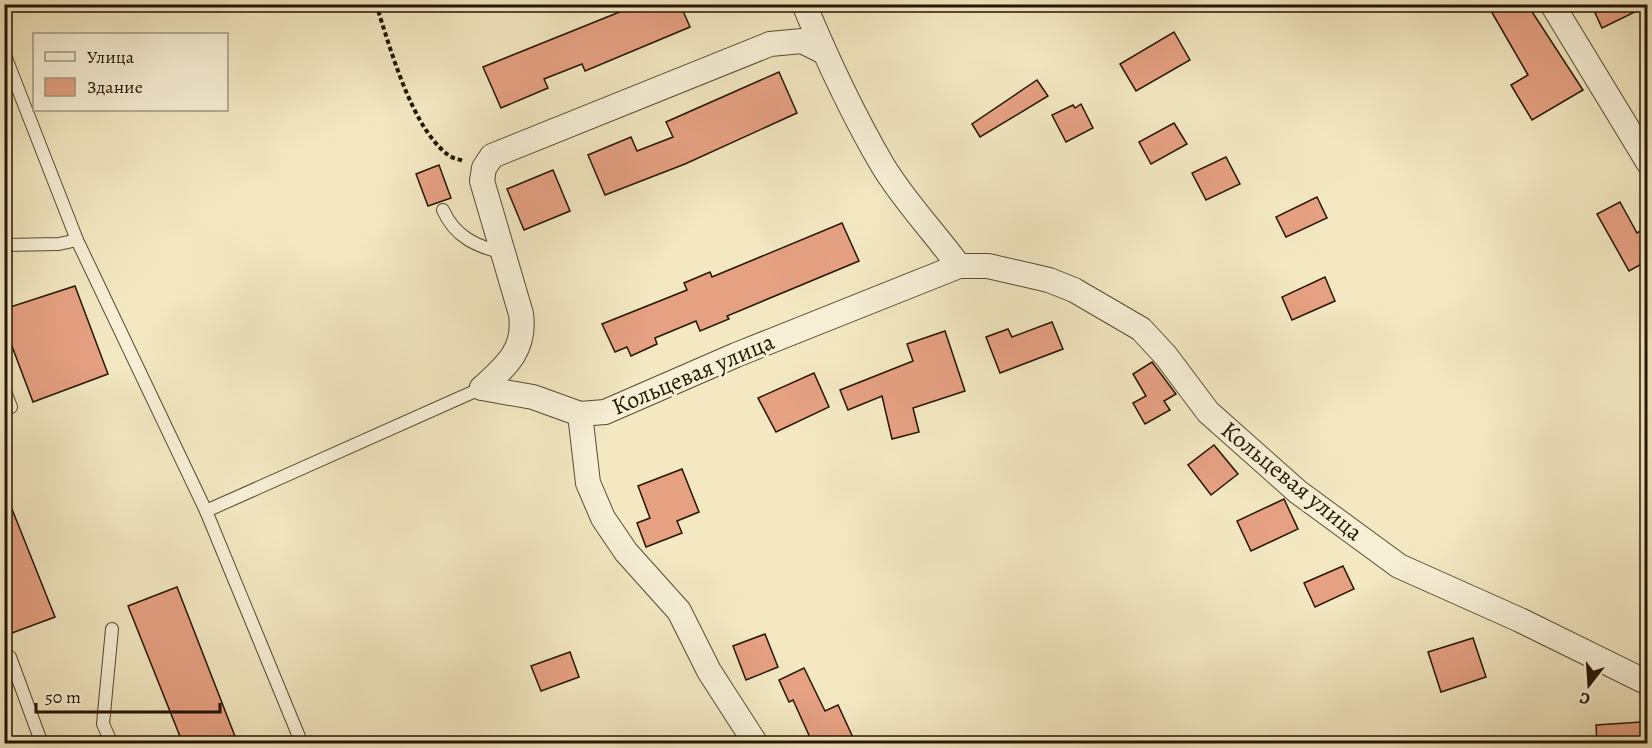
<svg xmlns="http://www.w3.org/2000/svg" width="1652" height="748" font-family="Alegreya,serif">
  <style>
    .building { fill: #e6a183; stroke: #251500; stroke-width: 1.5 }
    .lines { fill: none; stroke-linecap: round; stroke-linejoin: round }
    .service-casing { stroke: #584a30; stroke-width: 14 }
    .minor-casing { stroke: #584a30; stroke-width: 26 }
    .path { stroke: #251500; stroke-width: 4; stroke-dasharray: 4.5 3; stroke-linecap: butt }
    .service { stroke: #f7f0d7; stroke-width: 12 }
    .minor { stroke: #f7f0d7; stroke-width: 24 }
    .labels { text-anchor: middle; stroke-width: 5; stroke-linejoin: round; paint-order: stroke }
    .street-label { font-size: 24px; fill: #251500; stroke: #f7f0d7 }
  </style>
  <rect width="100%" height="100%" fill="#f3e8c2"/>
  <filter id="stains"><feTurbulence type="fractalNoise" baseFrequency=".00333" numOctaves="4"/><feColorMatrix values="0 0 0 0 .2 0 0 0 0 .09 0 0 0 0 .02 0 0 0 .5 -.17"/></filter>
  <radialGradient id="worn" r=".72"><stop offset=".6" stop-color="#630" stop-opacity="0"/><stop offset="1" stop-color="#630" stop-opacity=".3"/></radialGradient>
  <g class="building">
    <polygon points="619,4 680,4 690,27 585,71 582,64 544,79 548,88 501,108 483,67 622,11"/>
    <polygon points="1487,4 1527,4 1583,90 1532,120 1511,85 1528,75"/>
    <polygon points="1591,4 1647,4 1647,6 1602,28"/>
    <polygon points="1174,32 1190,60 1136,91 1120,64"/>
    <polygon points="779,72 797,113 685,164 605,195 588,155 631,137 637,151 673,137 666,122"/>
    <polygon points="1037,80 1048,96 980,137 972,124"/>
    <polygon points="1081,104 1093,128 1066,142 1052,115 1073,105 1075,108"/>
    <polygon points="1174,123 1187,144 1151,164 1139,142"/>
    <polygon points="1226,157 1240,184 1206,200 1192,173"/>
    <polygon points="439,165 451,198 428,206 416,174"/>
    <polygon points="553,170 570,211 524,230 507,189"/>
    <polygon points="1317,197 1327,218 1286,237 1276,217"/>
    <polygon points="1620,202 1637,233 1647,227 1647,261 1629,271 1597,214"/>
    <polygon points="842,223 859,261 727,316 729,319 700,331 696,321 655,338 657,344 631,356 627,347 615,352 602,324 687,290 684,283 710,272 712,277"/>
    <polygon points="1325,277 1335,301 1292,320 1282,297"/>
    <polygon points="75,286 108,374 33,402 4,325 4,309"/>
    <polygon points="1052,322 1063,349 1000,373 986,337 1008,329 1012,337"/>
    <polygon points="945,331 965,391 913,408 919,432 892,439 882,396 848,410 840,390 913,361 907,344"/>
    <polygon points="1152,362 1176,394 1164,401 1170,410 1145,424 1133,403 1146,396 1133,374"/>
    <polygon points="814,373 829,407 776,432 758,398"/>
    <polygon points="1214,445 1238,474 1211,495 1188,465"/>
    <polygon points="682,469 699,512 677,521 682,533 646,547 637,523 650,518 638,486"/>
    <polygon points="4,489 55,617 4,636"/>
    <polygon points="1284,499 1298,529 1251,551 1237,521"/>
    <polygon points="1343,566 1354,589 1315,607 1304,583"/>
    <polygon points="177,587 238,744 183,744 128,606"/>
    <polygon points="765,634 778,667 746,680 733,646"/>
    <polygon points="1473,638 1486,677 1441,692 1428,652"/>
    <polygon points="570,652 579,677 541,691 531,666"/>
    <polygon points="804,668 825,711 838,705 856,744 813,744 793,700 789,702 779,680"/>
    <polygon points="1641,722 1642,744 1597,744 1596,725"/>
  </g>
  <g class="lines">
    <g class="service-casing">
      <g id="service">
        <polyline points="4,53 77,240 206,511 302,744"/>
        <path d="M443,210C455,237 476,246 503,253"/>
        <polyline points="4,245 59,244 77,240"/>
        <polyline points="4,389 11,407"/>
        <polyline points="206,511 482,388"/>
        <polyline points="10,657 42,744"/>
        <polyline points="112,744 103,724 112,629"/>
      </g>
    </g>
    <g class="minor-casing">
      <g id="minor">
        <path d="M804,4C827,59 853,115 883,166C905,202 934,232 959,266"/>
        <polyline points="1552,4 1648,162"/>
        <polyline points="482,388 533,397 580,414 605,412 736,355 959,266 988,266 1049,280 1074,290 1141,329 1166,356 1208,412 1298,492 1399,566 1520,620 1648,683"/>
        <path d="M482,388C506,366 526,350 521,314L482,181L484,168L492,156L770,44L802,41L824,52"/>
        <polyline points="580,414 588,483 603,518 626,552 679,611 709,671 756,744"/>
      </g>
    </g>
    <path class="path" d="M376,4C390,47 411,126 447,154C451,158 458,159 464,161"/>
    <use href="#service" class="service"/>
    <use href="#minor" class="minor"/>
  </g>
  <g class="labels">
    <g class="street-label">
      <text transform="translate(693 374) rotate(-23)" y="8">Кольцевая улица</text>
      <text transform="translate(1292 481) rotate(39)" y="8">Кольцевая улица</text>
    </g>
  </g>
  <rect width="1652" height="748" fill="none" stroke="#f3e8c2" stroke-width="24"/>
  <rect x="6" y="6" width="1640" height="736" fill="none" stroke="#251500" stroke-width="3"/>
  <rect x="12" y="12" width="1628" height="724" fill="none" stroke="#251500" stroke-width="1.5"/>
  <rect x="33" y="33" width="195" height="78" fill="#f7f0d7" stroke="#a39881" stroke-width="1.5"/>
  <rect x="45" y="52" width="30" height="9" fill="#f7f0d7" stroke="#a39881" stroke-width="1.5"/>
  <text x="87" y="63" font-size="18" fill="#251500">Улица</text>
  <rect x="45" y="78" width="30" height="18" fill="#e6a183" stroke="#a39881" stroke-width="1.5"/>
  <text x="87" y="93" font-size="18" fill="#251500">Здание</text>
  <g transform="translate(1589 685) rotate(197)" stroke="#f7f0d7" stroke-width="4.5" paint-order="stroke">
  <path d="M0-4.5L10 22L0 15L-10 22Z" fill="#251500"/>
  <text y="-9" font-size="16" font-weight="bold" text-anchor="middle" fill="#251500">С</text>
  </g>
  <path d="M36 703v9h184v-9" fill="none" stroke="#251500" stroke-width="3"/>
  <text x="45" y="703" font-size="18" fill="#251500" stroke="#f7f0d7" stroke-width="4.5" paint-order="stroke">50 m</text>
  <rect width="100%" height="100%" filter="url(#stains)"/>
  <rect width="100%" height="100%" fill="url(#worn)"/>
</svg>
